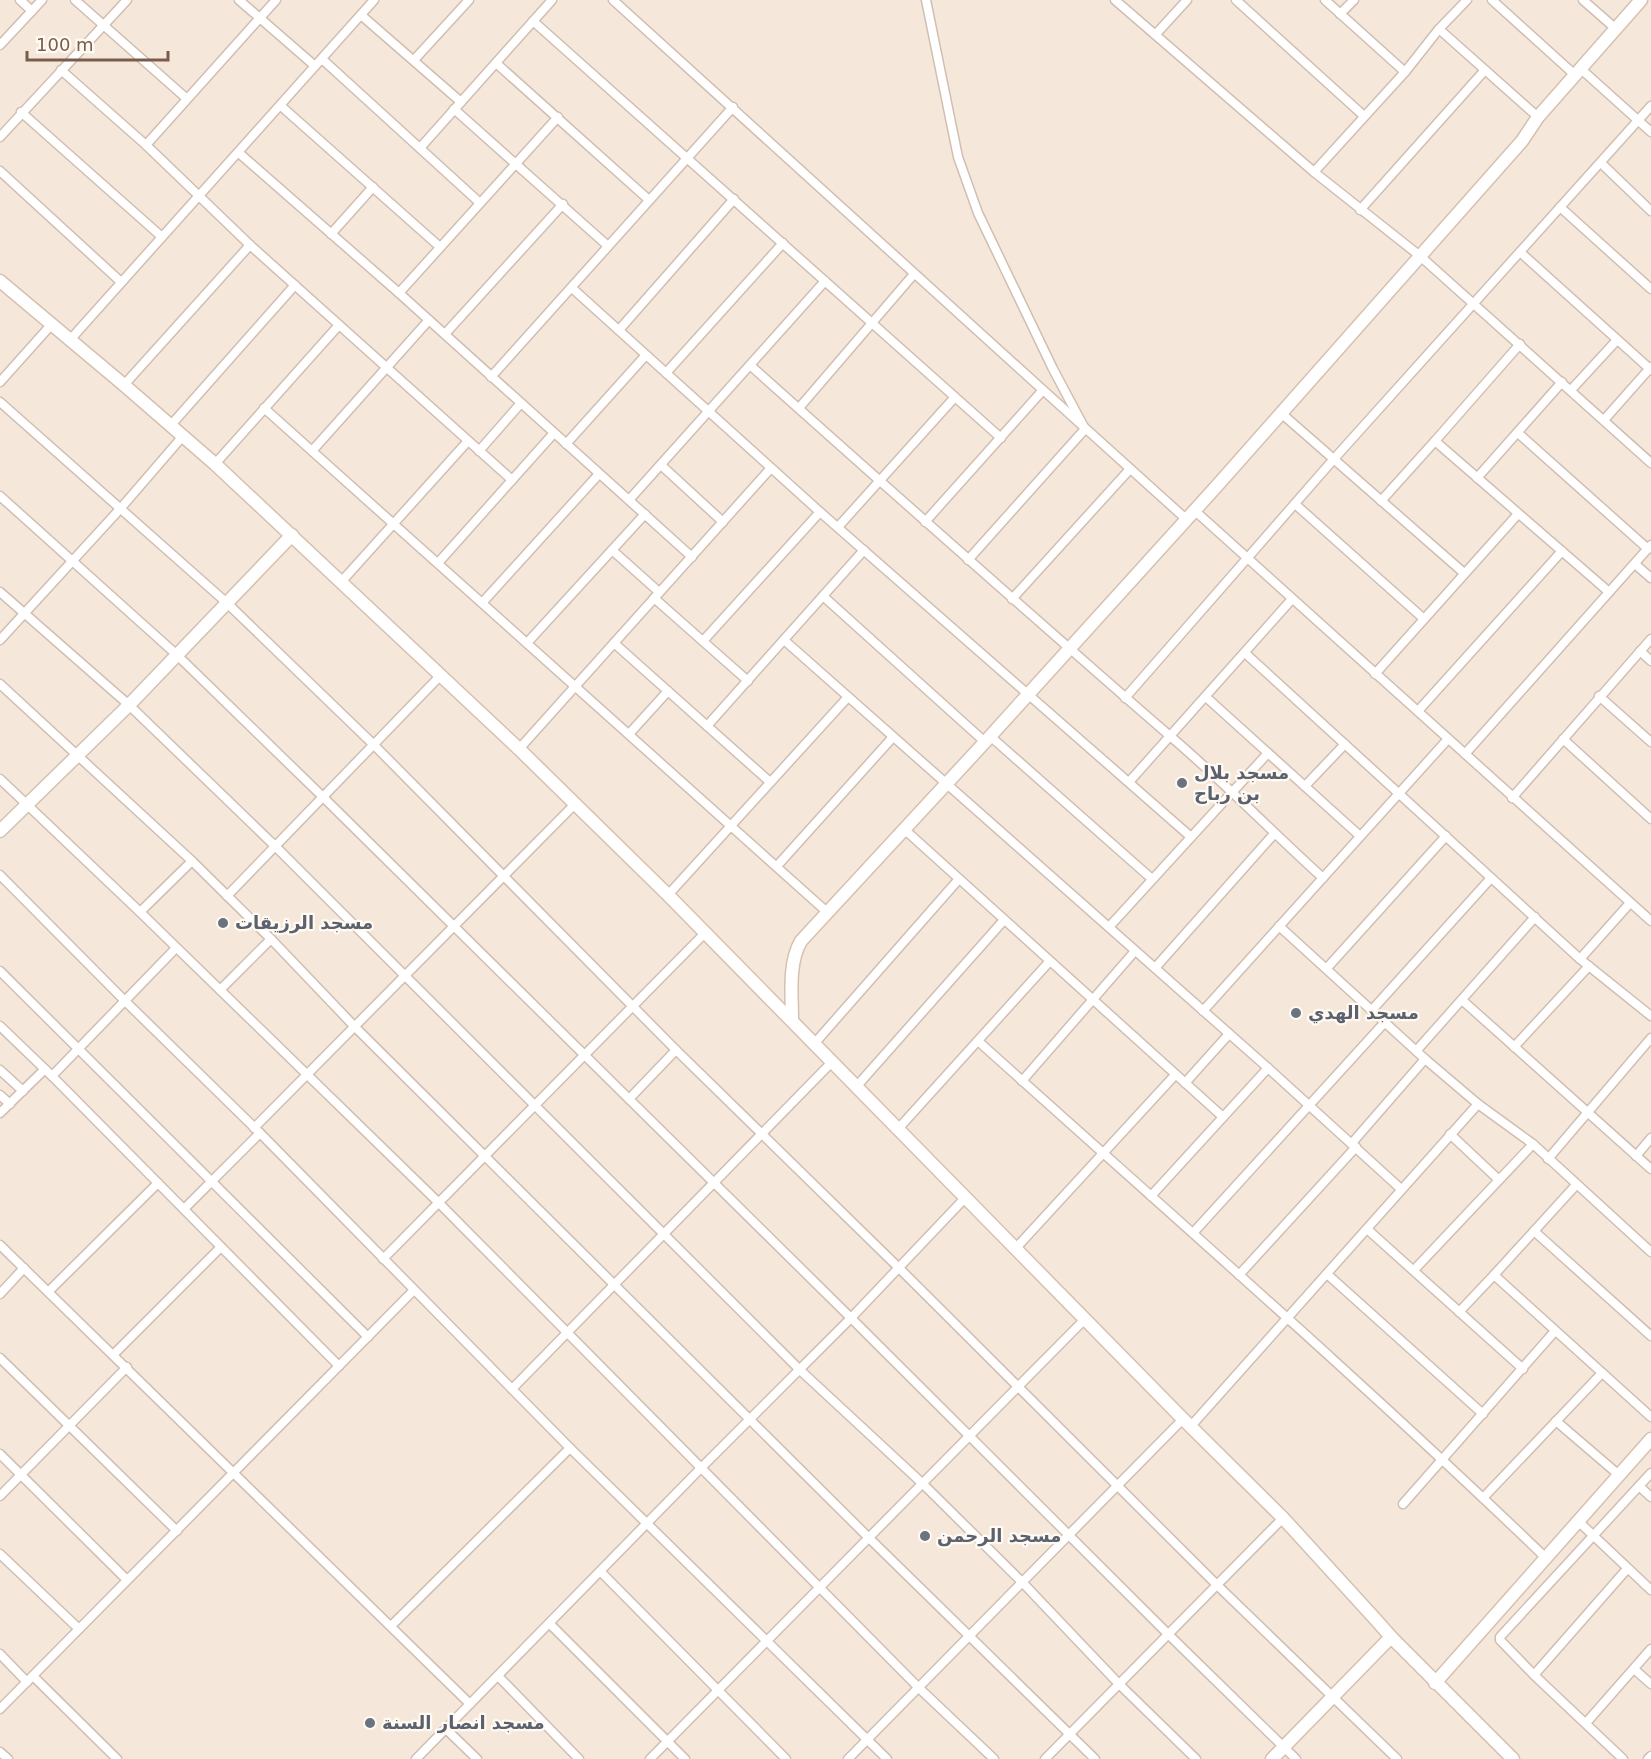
<svg xmlns="http://www.w3.org/2000/svg" width="1651" height="1759" font-family="'DejaVu Sans','Noto Naskh Arabic',sans-serif">
  <style>
    .residential { fill: #f5e8da }
    .lines { fill: none; stroke-linecap: round; stroke-linejoin: round }
    .street-casing { stroke: #d1beb0; stroke-width: 11 }
    .secondary-casing { stroke: #d6c0b0; stroke-width: 15 }
    .street { stroke: #fff; stroke-width: 8 }
    .secondary { stroke: #fff; stroke-width: 12 }
    .worship-dot { fill: #6b7280; stroke: #fffaf3; stroke-width: 2 }
    .labels { text-anchor: middle; stroke-width: 4.5; stroke-linejoin: round; paint-order: stroke }
    .worship-label { font-size: 18px; font-weight: bold; fill: #5b616d; stroke: #fffaf3; text-anchor: start }
  </style>
  <rect width="100%" height="100%" fill="#fdf6ec"/>
  <rect class="residential" x="0" y="0" width="1651" height="1759"/>
  <g class="lines">
    <g class="street-casing">
      <g id="street">
        <polyline points="20,0 32,11"/>
        <polyline points="75,0 186,98"/>
        <polyline points="239,0 315,66"/>
        <polyline points="613,0 1043,390"/>
        <polyline points="926,0 958,157 978,213 1053,369 1085,429"/>
        <polyline points="1115,0 1314,172 1420,256 1651,463"/>
        <polyline points="1236,0 1364,116"/>
        <polyline points="1325,0 1405,72"/>
        <polyline points="1492,0 1575,75"/>
        <polyline points="1583,0 1616,29"/>
        <polyline points="1340,14 1354,0"/>
        <polyline points="361,15 461,102"/>
        <polyline points="533,21 1001,438"/>
        <polyline points="1439,29 1538,117"/>
        <polyline points="1156,34 1187,0"/>
        <polyline points="0,45 42,0"/>
        <polyline points="322,59 480,203"/>
        <polyline points="414,60 469,0"/>
        <polyline points="496,63 649,200"/>
        <polyline points="1581,69 1651,132"/>
        <polyline points="61,70 146,145 250,245 512,480"/>
        <polyline points="281,106 440,247"/>
        <polyline points="454,109 608,246"/>
        <polyline points="21,112 162,237"/>
        <polyline points="0,137 127,0"/>
        <polyline points="146,145 276,0"/>
        <polyline points="420,148 552,0"/>
        <polyline points="239,153 399,293 692,557"/>
        <polyline points="1601,163 1651,211"/>
        <polyline points="0,171 121,282"/>
        <polyline points="1314,172 1405,72 1439,29 1467,0"/>
        <polyline points="1560,207 1651,289"/>
        <polyline points="1360,210 1485,70"/>
        <polyline points="331,234 373,187"/>
        <polyline points="1520,252 1651,370"/>
        <polyline points="572,288 820,512 1191,837"/>
        <polyline points="399,293 558,117"/>
        <polyline points="619,330 734,199"/>
        <polyline points="445,334 563,204"/>
        <polyline points="69,341 374,0"/>
        <polyline points="1520,344 1435,441 1609,592"/>
        <path d="M751,366C890,490 1029,614 1170,736C1223,781 1271,831 1323,878"/>
        <polyline points="666,373 783,243"/>
        <polyline points="491,377 733,107"/>
        <polyline points="0,382 51,325"/>
        <polyline points="124,385 250,245"/>
        <polyline points="1571,390 1617,340"/>
        <polyline points="0,402 227,603 374,745 676,1050 899,1268 1217,1585 1397,1759"/>
        <polyline points="264,408 827,912"/>
        <polyline points="799,408 914,274"/>
        <polyline points="1281,413 1464,573"/>
        <polyline points="1604,420 1651,367"/>
        <polyline points="171,425 295,285"/>
        <polyline points="1518,433 1648,549"/>
        <polyline points="566,444 646,355"/>
        <polyline points="312,451 429,320"/>
        <polyline points="479,451 521,403"/>
        <polyline points="215,464 339,325"/>
        <polyline points="661,465 723,522"/>
        <polyline points="1477,478 1562,382"/>
        <polyline points="0,496 177,655 323,797 851,1318 1168,1634 1296,1759"/>
        <polyline points="629,500 825,281"/>
        <polyline points="1381,501 1435,441"/>
        <polyline points="1295,504 1424,619"/>
        <polyline points="1194,510 1651,921"/>
        <polyline points="925,522 1043,390 1186,519"/>
        <polyline points="838,527 955,397"/>
        <polyline points="612,550 659,592"/>
        <polyline points="968,560 1085,429"/>
        <polyline points="438,563 554,433"/>
        <polyline points="1635,564 1651,578"/>
        <polyline points="342,581 468,441"/>
        <polyline points="0,592 129,705 276,847 800,1370 923,1484 1022,1582 1119,1684 1196,1759"/>
        <polyline points="823,596 985,742"/>
        <polyline points="654,598 748,681"/>
        <polyline points="1012,599 1130,469"/>
        <polyline points="482,603 599,474"/>
        <polyline points="0,640 120,509 183,436"/>
        <polyline points="784,640 1268,1068 1401,1189"/>
        <polyline points="703,641 820,512"/>
        <polyline points="527,643 645,514"/>
        <polyline points="614,643 770,782"/>
        <polyline points="1640,651 1651,661"/>
        <polyline points="1245,653 1580,959 1651,1016"/>
        <polyline points="1375,674 1518,514"/>
        <polyline points="0,684 192,861 271,939 355,1027 868,1537 1095,1759"/>
        <polyline points="1599,696 1651,742"/>
        <polyline points="1206,697 1360,836"/>
        <polyline points="1125,698 1333,460 1651,106"/>
        <polyline points="1418,711 1562,551"/>
        <polyline points="707,726 864,550"/>
        <polyline points="629,734 668,691"/>
        <polyline points="990,736 1152,879"/>
        <polyline points="1563,739 1651,819"/>
        <polyline points="519,749 771,468"/>
        <polyline points="1465,754 1651,545"/>
        <polyline points="0,779 140,912 439,1203 919,1688 994,1759"/>
        <polyline points="1129,782 1292,599"/>
        <polyline points="1305,786 1345,744"/>
        <polyline points="1512,798 1651,639"/>
        <polyline points="904,829 1223,1117"/>
        <polyline points="777,866 893,737"/>
        <polyline points="0,875 124,1000 260,1133 570,1448 887,1759"/>
        <polyline points="668,895 848,697"/>
        <polyline points="227,896 441,675"/>
        <polyline points="140,912 192,861"/>
        <polyline points="1279,926 1425,1059 1478,1104 1533,1144 1651,1252"/>
        <polyline points="1109,927 1268,753"/>
        <polyline points="1580,959 1630,903"/>
        <polyline points="1155,968 1274,834"/>
        <polyline points="1327,968 1446,836"/>
        <polyline points="0,971 368,1337"/>
        <polyline points="220,990 271,939"/>
        <polyline points="1462,1000 1651,1169"/>
        <polyline points="1372,1010 1491,878"/>
        <polyline points="1203,1011 1448,739"/>
        <polyline points="0,1026 52,1076 339,1366"/>
        <path d="M978,1041C1168,1212 1362,1381 1546,1558"/>
        <polyline points="814,1044 959,879"/>
        <polyline points="1514,1047 1589,966"/>
        <polyline points="1417,1050 1535,917"/>
        <polyline points="0,1070 23,1091"/>
        <polyline points="52,1076 176,948"/>
        <polyline points="1022,1081 1135,951"/>
        <polyline points="1185,1083 1229,1034"/>
        <polyline points="856,1087 1004,920"/>
        <polyline points="0,1095 10,1104"/>
        <polyline points="629,1099 676,1050"/>
        <polyline points="0,1113 45,1069"/>
        <polyline points="254,1128 575,804"/>
        <polyline points="898,1129 1049,962"/>
        <polyline points="1450,1134 1499,1180"/>
        <polyline points="1352,1143 1425,1059"/>
        <polyline points="1636,1156 1651,1138"/>
        <polyline points="1548,1159 1651,1038"/>
        <polyline points="1151,1196 1268,1068"/>
        <polyline points="184,1209 260,1133"/>
        <polyline points="1367,1229 1523,1369"/>
        <polyline points="1534,1231 1651,1336"/>
        <polyline points="1193,1233 1385,1022"/>
        <polyline points="0,1245 470,1704"/>
        <polyline points="1016,1248 1175,1075"/>
        <polyline points="383,1259 705,933"/>
        <polyline points="1414,1270 1533,1144"/>
        <polyline points="1327,1274 1483,1414"/>
        <polyline points="1239,1275 1356,1147"/>
        <polyline points="1494,1275 1576,1185"/>
        <polyline points="49,1291 158,1183"/>
        <polyline points="0,1294 24,1268"/>
        <polyline points="1459,1312 1494,1275 1651,1417"/>
        <polyline points="113,1355 221,1247"/>
        <polyline points="0,1358 177,1531"/>
        <polyline points="512,1389 832,1062"/>
        <polyline points="1556,1421 1619,1475"/>
        <polyline points="1191,1426 1478,1104"/>
        <polyline points="0,1454 127,1580"/>
        <polyline points="1639,1486 1651,1497"/>
        <polyline points="0,1496 127,1367"/>
        <polyline points="1483,1498 1602,1373"/>
        <polyline points="1403,1504 1555,1331"/>
        <polyline points="1578,1521 1651,1590"/>
        <polyline points="0,1554 79,1629"/>
        <polyline points="601,1572 786,1759"/>
        <polyline points="550,1624 685,1759"/>
        <polyline points="391,1626 570,1448"/>
        <polyline points="0,1654 27,1682"/>
        <polyline points="1634,1669 1651,1684"/>
        <polyline points="1534,1675 1627,1569"/>
        <polyline points="33,1676 117,1759"/>
        <polyline points="498,1676 579,1759"/>
        <polyline points="0,1709 414,1290"/>
        <polyline points="1586,1723 1651,1649"/>
        <polyline points="446,1729 477,1759"/>
        <polyline points="0,1752 8,1759"/>
        <polyline points="416,1759 701,1468 851,1318 965,1198"/>
        <polyline points="650,1759 1085,1319"/>
        <polyline points="848,1759 1183,1419"/>
        <polyline points="1045,1759 1283,1518"/>
        <polyline points="1623,1759 1534,1675 1500,1640 1500,1637 1651,1473"/>
        <polyline points="1648,1759 1651,1756"/>
      </g>
    </g>
    <g class="secondary-casing">
      <g id="secondary">
        <polyline points="0,281 124,385 215,464 519,749 668,895 1183,1419 1283,1518 1377,1621 1391,1637 1272,1759"/>
        <polyline points="0,831 129,705 292,535"/>
        <path d="M792,1020C792,995 788,963 801,941L985,742L1215,488L1522,141L1538,117L1641,0"/>
        <polyline points="1391,1637 1513,1759"/>
        <polyline points="1435,1683 1651,1439"/>
      </g>
    </g>
    <use href="#street" class="street"/>
    <use href="#secondary" class="secondary"/>
  </g>
  <g class="worship-dot">
    <circle cx="1182" cy="783" r="6"/>
    <circle cx="223" cy="923" r="6"/>
    <circle cx="1296" cy="1013" r="6"/>
    <circle cx="925" cy="1536" r="6"/>
    <circle cx="370" cy="1723" r="6"/>
  </g>
  <g class="labels">
    <g class="worship-label">
      <text x="1194" y="779">مسجد بلال<tspan x="1194" dy="21">بن رباح</tspan></text>
      <text x="235" y="929">مسجد الرزيقات</text>
      <text x="1308" y="1019">مسجد الهدي</text>
      <text x="937" y="1542">مسجد الرحمن</text>
      <text x="382" y="1729">مسجد انصار السنة</text>
    </g>
  </g>
  <path d="M27 51v9h141v-9" fill="none" stroke="#7a5c4d" stroke-width="3"/>
  <text x="36" y="51" font-size="18" fill="#7a5c4d" stroke="#fffaf3" stroke-width="4.5" paint-order="stroke">100 m</text>
</svg>
